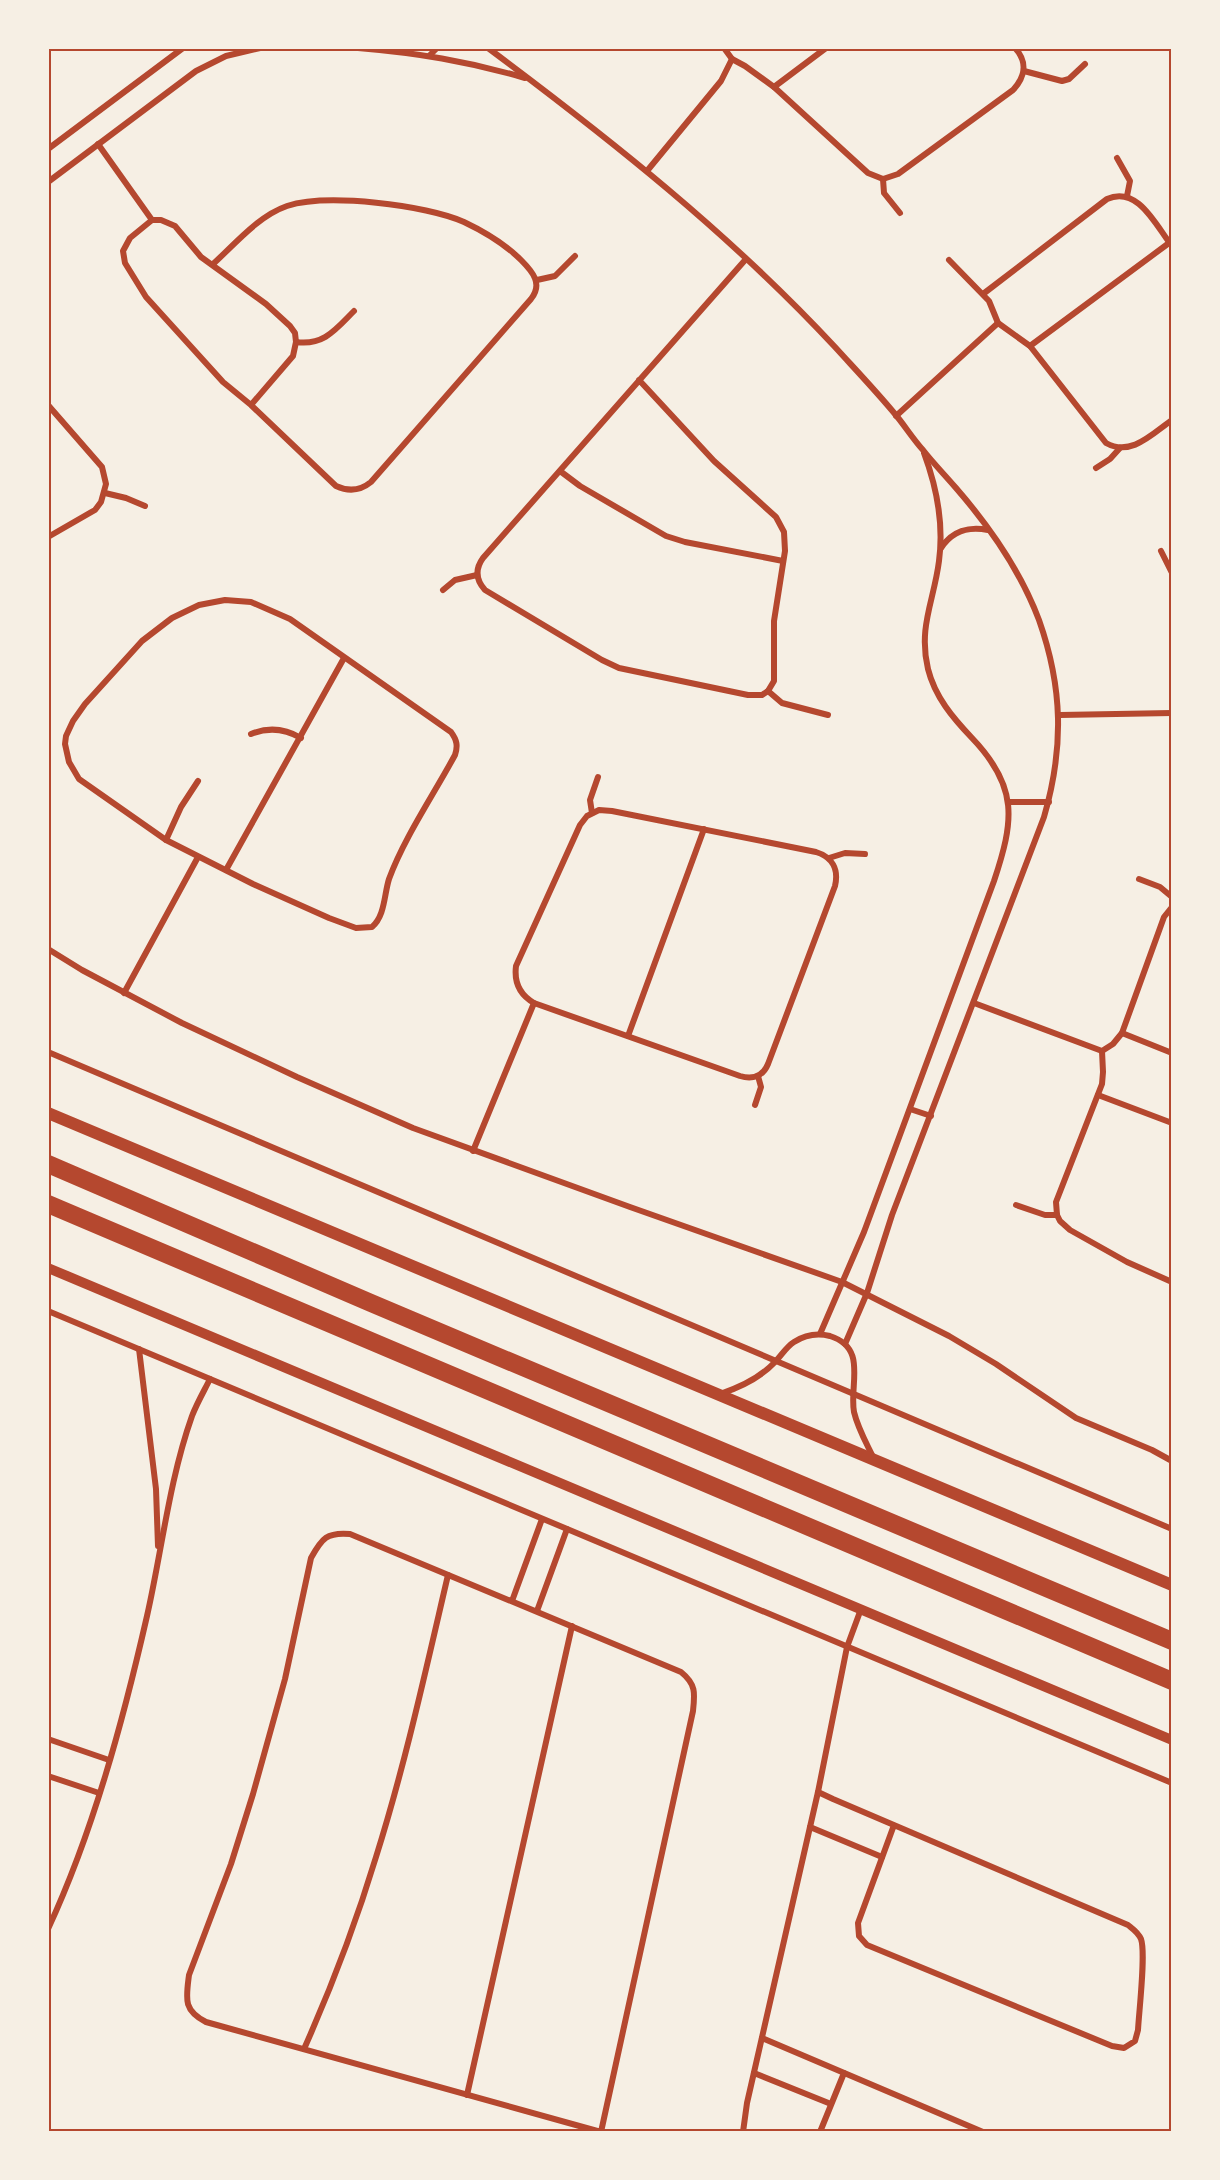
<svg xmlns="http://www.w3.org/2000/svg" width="1220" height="2180" font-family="Quicksand,sans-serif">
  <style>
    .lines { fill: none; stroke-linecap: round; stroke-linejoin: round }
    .minor { stroke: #b5482f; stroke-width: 6 }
    .tertiary { stroke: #b5482f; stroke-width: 10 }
    .secondary { stroke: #b5482f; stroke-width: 12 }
    .motorway { stroke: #b5482f; stroke-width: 18 }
    .neatline { fill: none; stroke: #b5482f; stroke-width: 2 }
  </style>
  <rect width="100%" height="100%" fill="#f6efe4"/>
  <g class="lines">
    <g class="minor">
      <path d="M358,48C417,53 467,61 525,78"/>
      <path d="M488,48C610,139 730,234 835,347C855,369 876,391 895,414C905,426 913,439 923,450C933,463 945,475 956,488C989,526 1021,572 1039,620C1063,688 1064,748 1044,817L892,1215L867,1293L845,1344"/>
      <path d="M724,48L732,59L745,66L774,87L868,173L883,179L898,174L1013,90C1025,77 1028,62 1015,48"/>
      <polyline points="430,55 437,48"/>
      <polyline points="1024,71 1062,81 1069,79 1085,64"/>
      <polyline points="774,87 826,48"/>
      <polyline points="98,144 152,220"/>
      <polyline points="48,149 183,48"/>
      <polyline points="1117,158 1130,181 1127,196"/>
      <polyline points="647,171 721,81 732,59"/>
      <polyline points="883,179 884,193 900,213"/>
      <polyline points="48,182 196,71 226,56 260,48"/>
      <path d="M949,260L989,301L998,323L1030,346L1106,443C1131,457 1152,434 1172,420"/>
      <path d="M212,265C234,245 258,216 287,206C327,193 426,205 464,222C485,232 505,244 521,260C533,272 543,284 531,299L371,482C360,491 349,492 336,486L251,405L223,382L146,297L125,263L123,251L130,238L152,220H161L175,226L201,257L266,304L290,326L295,333L296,342L293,356L251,405"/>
      <polyline points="537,280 555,276 575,256"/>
      <path d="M983,294L1107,199C1138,185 1156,226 1172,246"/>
      <path d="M296,342C324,346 336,329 354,311"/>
      <polyline points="1030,346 1169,243"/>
      <path d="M639,380L714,461L776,517L784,532L785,551L774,621V681L768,691L762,695H748L619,668L602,660L485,590C476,580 475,569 483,558C571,459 658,358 746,259"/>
      <polyline points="48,405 102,467 106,484 101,502 95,510 48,537"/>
      <polyline points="896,416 998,323"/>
      <polyline points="1096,468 1110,459 1120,448"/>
      <polyline points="560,471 580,486 666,536 685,542 783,561"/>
      <polyline points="105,493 126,498 145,506"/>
      <path d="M941,548C952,531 969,526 988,530"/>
      <polyline points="1161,551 1172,573"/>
      <polyline points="443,590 455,580 477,575"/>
      <path d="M225,600L251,602L290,619L451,732C457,740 458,746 455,755C434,794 404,838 389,879C384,895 385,916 372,927L356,928L329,918L253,884L166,840L79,779L69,762L65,744L66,736L73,721L85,704L142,641L172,618L199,605Z"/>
      <polyline points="768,691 782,703 828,715"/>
      <polyline points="1060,715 1172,713"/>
      <path d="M251,734C268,727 284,728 301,738"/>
      <polyline points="1009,802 1049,802"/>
      <path d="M599,810L612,811L816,852C832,857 839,869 835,886L768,1064C763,1076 753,1080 740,1076L534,1003C520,995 514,982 516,966L580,825L587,816Z"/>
      <polyline points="592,813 590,800 598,777"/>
      <polyline points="166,840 181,807 198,781"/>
      <polyline points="829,858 845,853 865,854"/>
      <polyline points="226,870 344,658"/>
      <polyline points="1139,879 1160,887 1172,897"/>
      <polyline points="48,949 82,970 182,1023 297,1077 413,1128 630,1207 842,1282 949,1336 996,1364 1076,1418 1152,1450 1172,1461"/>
      <polyline points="124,993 198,857"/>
      <polyline points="974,1003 1102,1051 1113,1044 1122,1033 1164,917 1172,907"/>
      <polyline points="1122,1033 1172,1053"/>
      <polyline points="628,1036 704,829"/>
      <polyline points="1102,1051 1103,1072 1102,1084 1056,1202 1057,1215 1060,1221 1070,1230 1127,1262 1172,1282"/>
      <polyline points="48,1052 1172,1529"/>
      <polyline points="1098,1095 1172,1123"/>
      <polyline points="755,1105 761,1087 758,1076"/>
      <polyline points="910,1109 931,1116"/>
      <polyline points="473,1151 534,1003"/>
      <polyline points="1016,1205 1045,1215 1057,1215"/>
      <polyline points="48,1311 1172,1783"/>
      <path d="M820,1334L864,1232L994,881C1014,821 1019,787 972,738C953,718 935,697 928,669C918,627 934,601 939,561C944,524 937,488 924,453"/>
      <polyline points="139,1349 156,1489 158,1546"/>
      <path d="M720,1394C741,1387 760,1378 775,1362C782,1355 786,1347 794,1342C805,1335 818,1333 830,1336C868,1348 849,1384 854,1412C858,1429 867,1444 874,1459"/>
      <polyline points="512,1601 542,1519"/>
      <polyline points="537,1611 567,1529"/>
      <polyline points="48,1739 109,1760"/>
      <polyline points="48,1776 99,1793"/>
      <path d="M818,1792L833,1799L1128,1925C1133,1929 1138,1932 1141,1939C1146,1953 1139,2011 1138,2030L1135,2041L1124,2048L1112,2046L867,1945L859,1936L858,1923L894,1825"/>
      <polyline points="810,1827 882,1857"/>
      <path d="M48,1929C93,1832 123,1721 147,1616C162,1550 169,1481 192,1416C197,1403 204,1391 210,1379"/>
      <polyline points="762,2038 983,2132"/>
      <path d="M304,2049C332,1986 356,1923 376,1857C405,1765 426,1669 448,1575"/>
      <polyline points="754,2073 831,2104"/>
      <polyline points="467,2095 572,1626"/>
      <path d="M601,2132L693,1711C695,1693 696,1684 681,1672L350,1534C327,1532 322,1538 311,1558L285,1679L253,1794L231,1864L189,1975C186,1999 183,2010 206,2022L601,2132H602"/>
      <polyline points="743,2132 747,2103 818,1792 847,1647 861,1609"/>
      <polyline points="820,2132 844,2073"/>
    </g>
    <polyline class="tertiary" points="48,1268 1172,1740"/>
    <polyline class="secondary" points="48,1113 1172,1585"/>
    <g class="motorway">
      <polyline points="48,1164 371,1303 1172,1641"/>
      <polyline points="48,1204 1172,1681"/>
    </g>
  </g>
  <rect width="1220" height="2180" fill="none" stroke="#f6efe4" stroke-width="99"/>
  <rect x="50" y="50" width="1120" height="2080" class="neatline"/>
</svg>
